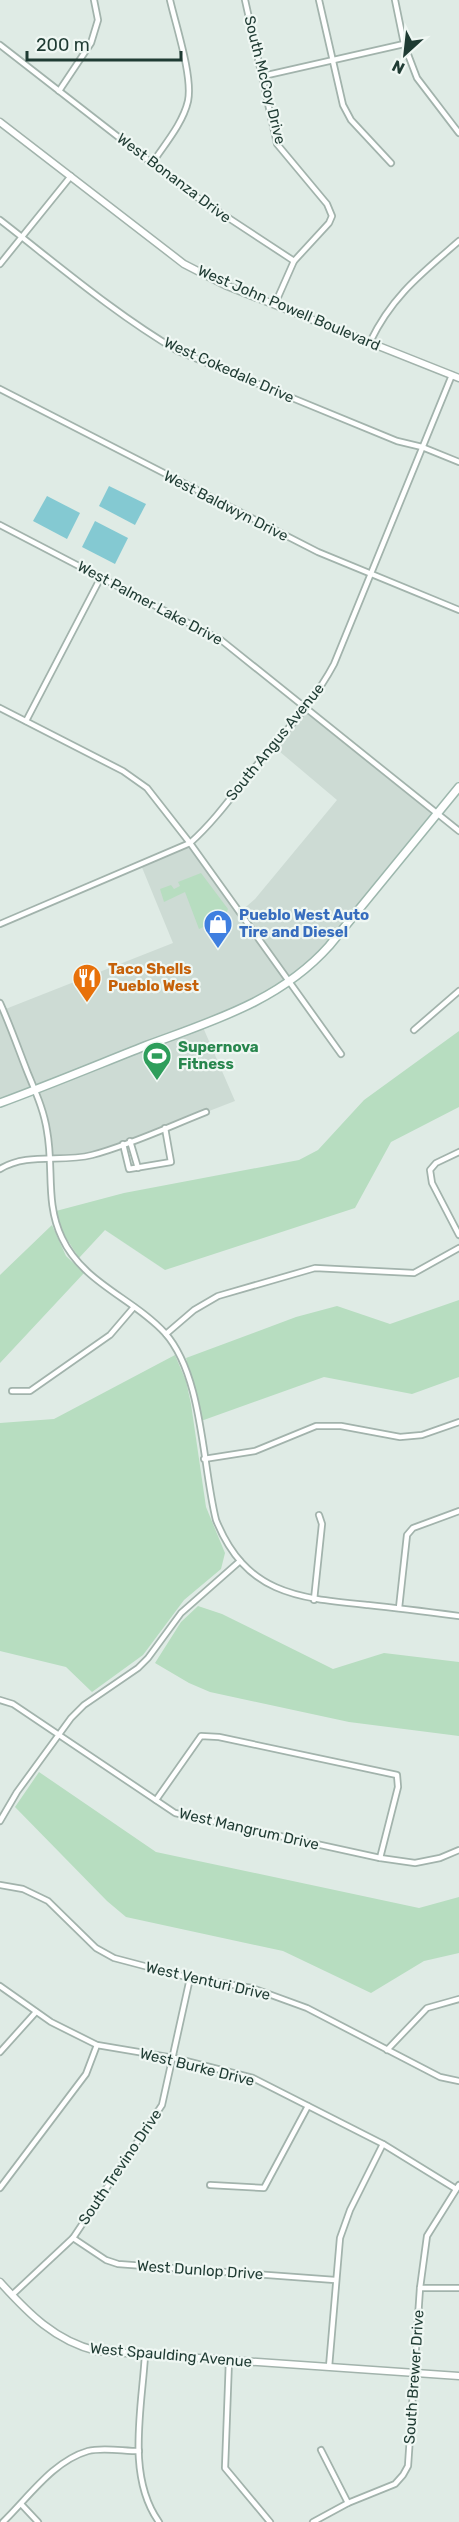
<svg xmlns="http://www.w3.org/2000/svg" width="459" height="2522" font-family="Rubik,sans-serif">
  <style>
    .built { fill: #cddbd4 }
    .green { fill: #b7ddc0 }
    .water { fill: #84c9d2 }
    .lines { fill: none; stroke-linecap: round; stroke-linejoin: round }
    .minor-casing { stroke: #a2b3ac; stroke-width: 8 }
    .tertiary-casing { stroke: #a2b3ac; stroke-width: 9 }
    .secondary-casing { stroke: #9db7ad; stroke-width: 10 }
    .minor { stroke: #fff; stroke-width: 4.5 }
    .tertiary { stroke: #fff; stroke-width: 6 }
    .secondary { stroke: #fff; stroke-width: 7 }
    .labels { text-anchor: middle; stroke-width: 4.5; stroke-linejoin: round; paint-order: stroke }
    .street-label { font-size: 15px; fill: #1f3b33; stroke: #eff7f3 }
    .shop-label { font-size: 15px; font-weight: bold; fill: #366cbe; stroke: #eff7f3; text-anchor: start }
    .food-label { font-size: 15px; font-weight: bold; fill: #c56008; stroke: #eff7f3; text-anchor: start }
    .leisure-label { font-size: 15px; font-weight: bold; fill: #27864d; stroke: #eff7f3; text-anchor: start }
  </style>
  <rect width="100%" height="100%" fill="#dfebe5"/>
  <polygon class="built" points="305,707 437,814 337,937 282,987 202,1025 235,1101 103,1152 92,1155 49,1159 48,1141 34,1090 0,1103 0,1003 3,1010 173,943 141,865 190,843 240,912 255,899 337,800 273,746"/>
  <g class="green">
    <polygon points="201,873 228,909 225,917 199,929 185,892 164,902 160,889 171,885 174,889 180,886 178,882"/>
    <polygon points="459,1031 459,1107 391,1142 355,1208 165,1270 105,1230 79,1258 63,1233 56,1211 124,1193 299,1160 318,1150 364,1100"/>
    <polygon points="52,1225 66,1256 84,1273 0,1363 0,1275"/>
    <polygon points="459,1300 459,1377 412,1394 324,1377 201,1421 186,1358 296,1317 337,1306 390,1324"/>
    <polygon points="175,1355 186,1381 191,1404 206,1507 225,1553 221,1569 184,1600 143,1655 92,1692 66,1667 0,1651 0,1423 54,1419"/>
    <polygon points="198,1606 222,1614 333,1669 384,1653 459,1662 459,1736 349,1722 210,1692 189,1683 155,1663 181,1622"/>
    <polygon points="39,1772 156,1852 419,1908 459,1897 459,1953 424,1961 371,1993 283,1951 126,1917 107,1901 15,1807"/>
  </g>
  <g class="water">
    <polygon points="109,486 146,504 135,525 99,506"/>
    <polygon points="47,496 80,513 67,539 33,521"/>
    <polygon points="95,521 128,538 115,564 82,547"/>
  </g>
  <g class="lines">
    <g class="minor-casing">
      <g id="minor">
        <polyline points="245,0 277,144 327,204 332,216 329,223 294,261 275,304"/>
        <polyline points="319,0 343,105 351,120 391,163"/>
        <polyline points="395,0 404,44 417,78 459,133"/>
        <polyline points="0,45 189,192 294,261"/>
        <polyline points="263,76 404,44"/>
        <polyline points="59,91 91,43 98,20 94,0"/>
        <path d="M153,162C165,144 183,123 188,101C193,77 176,26 170,0"/>
        <path d="M0,220C58,265 115,314 178,351L397,441L422,447L459,462"/>
        <polyline points="0,264 71,176"/>
        <path d="M370,342C392,296 421,274 459,241"/>
        <polyline points="0,389 318,552 459,610"/>
        <polyline points="0,525 221,640 459,831"/>
        <polyline points="0,708 123,771 147,788 190,843 341,1054"/>
        <polyline points="26,721 101,577"/>
        <path d="M0,924L190,843C215,821 235,792 256,766C283,734 314,702 334,664L452,375"/>
        <path d="M0,1003C10,1025 18,1048 27,1071C35,1091 44,1110 47,1131C54,1168 45,1203 62,1238C83,1283 133,1298 165,1333C203,1376 202,1464 216,1520C246,1594 297,1598 368,1605C398,1608 429,1612 459,1616"/>
        <polyline points="414,1030 459,991"/>
        <polyline points="130,1141 138,1168"/>
        <polyline points="123,1144 129,1169 171,1162 165,1128"/>
        <polyline points="459,1152 436,1163 430,1170 432,1183 459,1235"/>
        <path d="M0,1169C28,1152 61,1163 92,1155C130,1145 168,1127 206,1112"/>
        <polyline points="166,1334 194,1310 218,1296 315,1268 414,1273 459,1248"/>
        <polyline points="12,1391 30,1391 110,1335 134,1307"/>
        <polyline points="204,1459 255,1451 316,1426 341,1426 400,1437 422,1435 459,1422"/>
        <polyline points="314,1600 322,1524 319,1515"/>
        <polyline points="399,1608 407,1535 413,1528 459,1511"/>
        <polyline points="0,1700 13,1704 175,1813 380,1858 415,1863 440,1858 459,1850"/>
        <polyline points="156,1800 201,1736 219,1737 397,1775 398,1787 380,1858"/>
        <polyline points="0,1821 17,1792 71,1718 84,1705 138,1668 148,1658 181,1613 240,1561"/>
        <polyline points="0,1885 23,1889 48,1901 96,1948 114,1958 190,1978 252,1988 307,2008 440,2077 459,2081"/>
        <polyline points="0,1986 51,2022 97,2045 174,2058 253,2078 383,2144 456,2189"/>
        <polyline points="387,2050 427,2008 459,1999"/>
        <polyline points="0,2052 36,2012"/>
        <polyline points="210,2185 264,2188 308,2106"/>
        <polyline points="0,2188 86,2074 97,2045"/>
        <polyline points="73,2238 106,2260 118,2264 335,2280"/>
        <polyline points="420,2288 459,2288"/>
        <polyline points="12,2295 73,2238 162,2105 190,1978"/>
        <path d="M145,2355C142,2408 126,2476 159,2522"/>
        <polyline points="229,2360 225,2468 270,2522"/>
        <polyline points="329,2367 340,2238 350,2210 383,2144"/>
        <polyline points="321,2450 348,2503"/>
        <polyline points="21,2504 38,2522"/>
        <path d="M3,2522C28,2498 53,2461 88,2451C102,2447 123,2451 139,2451"/>
        <polyline points="313,2522 348,2503 395,2484 403,2475 408,2466 420,2288 427,2236 459,2185"/>
      </g>
    </g>
    <g class="tertiary-casing">
      <g id="tertiary">
        <polyline points="0,122 184,264 225,285 459,378"/>
        <path d="M0,2282C28,2313 55,2341 97,2351L459,2376"/>
      </g>
    </g>
    <g class="secondary-casing">
      <path id="secondary" d="M0,1103C49,1085 97,1065 145,1046C212,1021 280,1001 329,946L459,787"/>
    </g>
    <use href="#minor" class="minor"/>
    <use href="#tertiary" class="tertiary"/>
    <use href="#secondary" class="secondary"/>
  </g>
  <defs>
    <g id="shop-pin" transform="scale(1.5)"><path d="M0 17L-7.5 6A9.5 9.5 0 1 1 7.5 6Z" fill="#3f7fe0" stroke="#eff7f3"/><path d="M-5-2.5h2.3a2.7 3.5 0 0 1 5.4 0H5L5.5 6h-11ZM-1.5-2.5h3a1.5 2.3 0 0 0-3 0Z" fill="#fff"/></g>
    <g id="restaurant-pin" transform="scale(1.5)"><path d="M0 17L-7.5 6A9.5 9.5 0 1 1 7.5 6Z" fill="#e8710a" stroke="#eff7f3"/><path d="M-5-6h1v4h1v-4h1v4h1v-4h1v5L-1.5 .5V6h-2V.5L-5-1ZM5-6V6H3V1.5H1.5Q1.5-4 5-6Z" fill="#fff"/></g>
    <g id="stadium-pin" transform="scale(1.5)"><path d="M0 17L-7.5 6A9.5 9.5 0 1 1 7.5 6Z" fill="#2e9e5b" stroke="#eff7f3"/><path d="M0-5a6.5 5 0 1 0 0 10a6.5 5 0 1 0 0-10ZM-3.5-1.8h7v3.6h-7Z" fill="#fff"/></g>
  </defs>
  <g fill-rule="evenodd">
    <use href="#shop-pin" x="218" y="924"/>
    <use href="#restaurant-pin" x="87" y="978"/>
    <use href="#stadium-pin" x="157" y="1056"/>
  </g>
  <g class="labels">
    <g class="street-label">
      <text transform="translate(265 80) rotate(76)" y="5">South McCoy Drive</text>
      <text transform="translate(174 178) rotate(37)" y="5">West Bonanza Drive</text>
      <text transform="translate(289 308) rotate(23)" y="5">West John Powell Boulevard</text>
      <text transform="translate(229 370) rotate(24)" y="5">West Cokedale Drive</text>
      <text transform="translate(226 506) rotate(27)" y="5">West Baldwyn Drive</text>
      <text transform="translate(150 603) rotate(28)" y="5">West Palmer Lake Drive</text>
      <text transform="translate(275 742) rotate(-51)" y="5">South Angus Avenue</text>
      <text transform="translate(249 1829) rotate(13)" y="5">West Mangrum Drive</text>
      <text transform="translate(208 1981) rotate(13)" y="5">West Venturi Drive</text>
      <text transform="translate(197 2067) rotate(14)" y="5">West Burke Drive</text>
      <text transform="translate(120 2167) rotate(-56)" y="5">South Trevino Drive</text>
      <text transform="translate(200 2270) rotate(4)" y="5">West Dunlop Drive</text>
      <text transform="translate(171 2355) rotate(5)" y="5">West Spaulding Avenue</text>
      <text transform="translate(414 2377) rotate(-86)" y="5">South Brewer Drive</text>
    </g>
    <g class="shop-label">
      <text x="239" y="920">Pueblo West Auto<tspan x="239" dy="17">Tire and Diesel</tspan></text>
    </g>
    <g class="food-label">
      <text x="108" y="974">Taco Shells<tspan x="108" dy="17">Pueblo West</tspan></text>
    </g>
    <g class="leisure-label">
      <text x="178" y="1052">Supernova<tspan x="178" dy="17">Fitness</tspan></text>
    </g>
  </g>
  <g transform="translate(405 54) rotate(207)" stroke="#eff7f3" stroke-width="4.5" paint-order="stroke">
  <path d="M0-4.5L10 22L0 15L-10 22Z" fill="#1f3b33"/>
  <text y="-9" font-size="16" font-weight="bold" text-anchor="middle" fill="#1f3b33">N</text>
  </g>
  <path d="M27 51v9h154v-9" fill="none" stroke="#1f3b33" stroke-width="3"/>
  <text x="36" y="51" font-size="18" fill="#1f3b33" stroke="#eff7f3" stroke-width="4.5" paint-order="stroke">200 m</text>
</svg>
